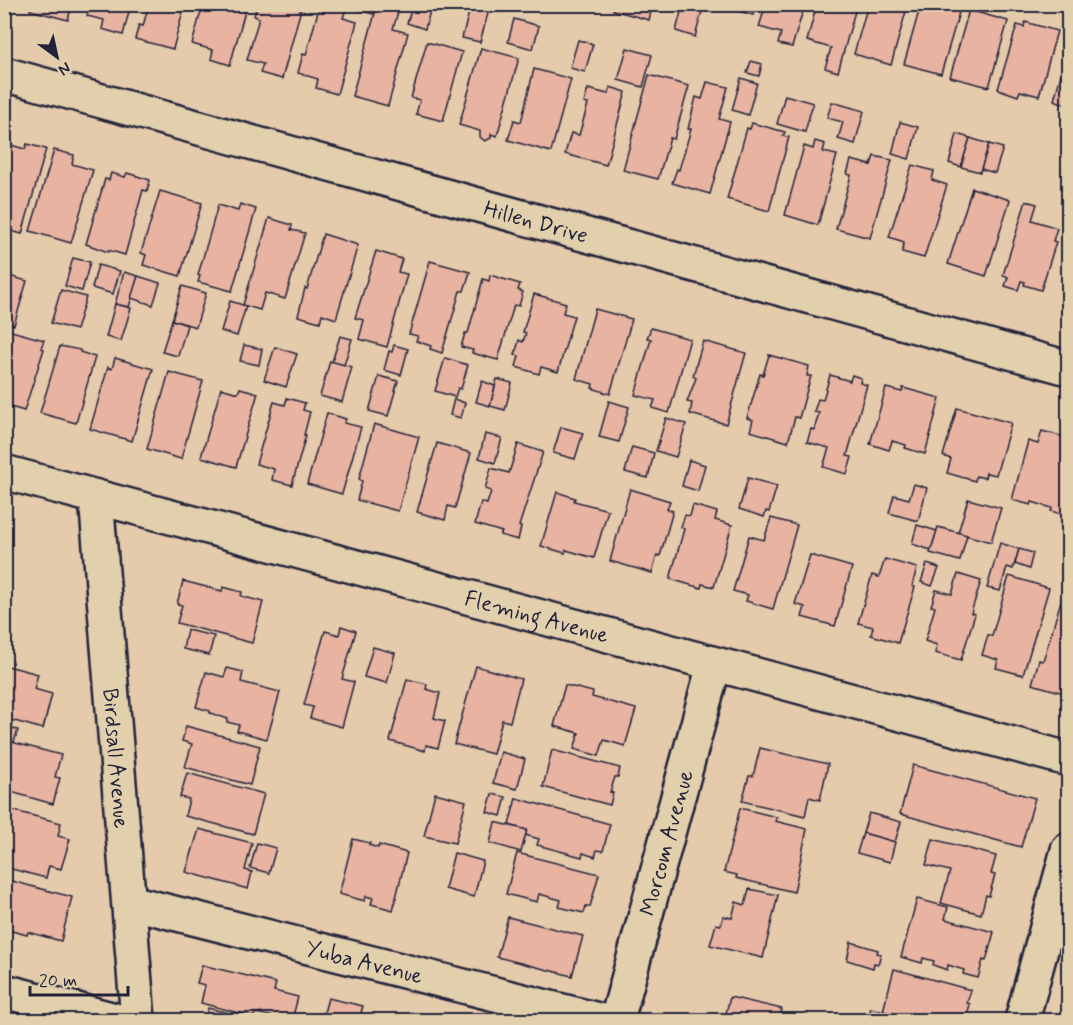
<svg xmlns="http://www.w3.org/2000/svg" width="1073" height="1025" font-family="Mynerve,sans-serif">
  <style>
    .building { fill: #e9b3a2; stroke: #22223b; stroke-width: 1.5 }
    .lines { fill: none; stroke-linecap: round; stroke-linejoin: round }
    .minor-casing { stroke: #22223b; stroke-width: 38 }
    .minor { stroke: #e2d0ad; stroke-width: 33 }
    .labels { text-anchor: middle; stroke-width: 4.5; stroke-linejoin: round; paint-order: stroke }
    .street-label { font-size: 22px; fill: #22223b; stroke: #e2d0ad }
  </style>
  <rect width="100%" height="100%" fill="#e5cbac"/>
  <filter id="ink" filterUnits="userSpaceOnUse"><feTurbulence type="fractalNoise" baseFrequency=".0167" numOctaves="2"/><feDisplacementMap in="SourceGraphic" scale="12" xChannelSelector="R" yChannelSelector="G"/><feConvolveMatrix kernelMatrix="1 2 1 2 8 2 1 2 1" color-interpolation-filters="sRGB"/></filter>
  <g filter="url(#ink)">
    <g class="building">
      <polygon points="32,4 72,4 68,20 30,10"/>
      <polygon points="90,4 131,4 123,35 102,29 104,20 87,16"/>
      <polygon points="149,4 185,4 173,49 135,39 139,25 143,26"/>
      <polygon points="203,4 247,4 230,65 211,59 213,50 192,44"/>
      <polygon points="262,4 287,4 301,9 282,79 260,73 263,64 247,60 259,18 254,16 257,5"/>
      <polygon points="320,4 330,4 346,9 343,18 357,22 337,94 316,88 318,79 298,73 303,54 306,55"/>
      <polygon points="356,4 375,4 373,14 355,9"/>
      <polygon points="413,4 432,4 425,29 407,23"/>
      <polygon points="471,4 499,4 497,12"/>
      <polygon points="615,4 653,4 649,20 613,10"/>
      <polygon points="683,4 704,4 695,37 676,31"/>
      <polygon points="715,4 757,4 753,15"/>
      <polygon points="766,4 805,4 792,47 778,44 781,33 759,27"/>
      <polygon points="817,4 857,4 838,72 825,68 831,48 807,41"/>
      <polygon points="868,4 908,4 891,65 854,54"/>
      <polygon points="921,4 942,4 960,9 941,74 904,64"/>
      <polygon points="471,5 489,10 480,42 462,38"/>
      <polygon points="377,6 398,12 393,29 408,33 388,106 352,96"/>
      <polygon points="969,10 1008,21 989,87 950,77"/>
      <polygon points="514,19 539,26 533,49 508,42"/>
      <polygon points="1025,22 1057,31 1039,96 1020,91 1018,96 998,89 1017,25 1024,27"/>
      <polygon points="578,40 593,44 585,72 570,68"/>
      <polygon points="427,42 462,52 443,121 416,114 420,100 411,98"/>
      <polygon points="481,48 519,58 497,136 491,134 491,138 485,141 480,137 480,131 459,125"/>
      <polygon points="627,48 652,55 643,87 618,80"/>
      <polygon points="1068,49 1068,105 1054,100"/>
      <polygon points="751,61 762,64 759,76 747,73"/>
      <polygon points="534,69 571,79 551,152 508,140 514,120 521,122"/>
      <polygon points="649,75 689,86 674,139 670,138 658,179 623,170"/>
      <polygon points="741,78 757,83 748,115 732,110"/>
      <polygon points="707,82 728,87 719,119 730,122 710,194 672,183 677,169 679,170 691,129 688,129 696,97 702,99"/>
      <polygon points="610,87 626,92 606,165 565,154 571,133 579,135 588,104 584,103 588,89 608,94"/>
      <polygon points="785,95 813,103 805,132 777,124"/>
      <polygon points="832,102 864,111 855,144 838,139 843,122 827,118"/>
      <polygon points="900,122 918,127 909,159 892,154"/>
      <polygon points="752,123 785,132 783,136 789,137 769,211 727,199 747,128 750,129"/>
      <polygon points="957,134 970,138 961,167 949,163"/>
      <polygon points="970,138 989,144 980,172 961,167"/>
      <polygon points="815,141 825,144 823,152 837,155 818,225 785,215 804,146 813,149"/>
      <polygon points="4,143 25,149 27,144 46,149 22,234 4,229"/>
      <polygon points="989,144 1003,148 995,173 981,169"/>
      <polygon points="54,150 74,155 72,164 93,170 71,243 30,231"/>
      <polygon points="874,156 892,160 870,238 836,229 851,175 847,174 851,160 871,165"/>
      <polygon points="912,165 934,171 932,180 947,185 924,258 902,252 904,242 889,237"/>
      <polygon points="111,173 125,177 127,173 150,180 147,191 143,190 125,255 108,250 108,252 86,244 105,179 109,180"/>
      <polygon points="972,188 1010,200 986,276 948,264"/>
      <polygon points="160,191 202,203 180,276 143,265 146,255 141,253"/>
      <polygon points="1026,201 1037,204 1032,220 1057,228 1053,241 1056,242 1041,290 1024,285 1025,282 1021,281 1018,290 1005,286 1008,277 1003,275"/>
      <polygon points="240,204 256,209 232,291 198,282 200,276 198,275 218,205 238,211"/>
      <polygon points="269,218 292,225 291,230 305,233 285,299 265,293 260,310 243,305"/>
      <polygon points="323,234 358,245 336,319 322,314 320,322 298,316 305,288 307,289"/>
      <polygon points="376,251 402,259 398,272 407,274 387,347 359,339 364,320 355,318"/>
      <polygon points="73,258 90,262 82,291 65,286"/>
      <polygon points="430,261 470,272 464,291 460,291 442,353 430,349 431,346 416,341 418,336 409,334"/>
      <polygon points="98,265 120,271 113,294 92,288"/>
      <polygon points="124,272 138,276 129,307 115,304"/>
      <polygon points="490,275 520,284 518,290 523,292 519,306 514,305 498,360 472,353 473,350 461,347 465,333 468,333 483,279 489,281"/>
      <polygon points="9,276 27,281 14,325 4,322 4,291"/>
      <polygon points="138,276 160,283 153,305 131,298"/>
      <polygon points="182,286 206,293 196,327 172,320"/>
      <polygon points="61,290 86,297 76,330 51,323"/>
      <polygon points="534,294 566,303 563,313 574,316 558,372 541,367 539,374 516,367 519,356 515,355 519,340 523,342 526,333 523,332"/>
      <polygon points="230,301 246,306 237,336 221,331"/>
      <polygon points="115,304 131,308 121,341 106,337"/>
      <polygon points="595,309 632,319 610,394 592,388 593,384 576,379"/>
      <polygon points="172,320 187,325 178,356 162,352"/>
      <polygon points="651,328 690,339 669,413 652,408 655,400 635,395 651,339 647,338"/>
      <polygon points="4,329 44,340 41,348 44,349 24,411 4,405"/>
      <polygon points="340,336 352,339 344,365 332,362"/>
      <polygon points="703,341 746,353 726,424 690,414 692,403 687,402 696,378 693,376"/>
      <polygon points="244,345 262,349 259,365 240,361"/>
      <polygon points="394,345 408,349 401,375 384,370 389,351 392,352"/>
      <polygon points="60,346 80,350 80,352 95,357 76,423 40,413"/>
      <polygon points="275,347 297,354 286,387 264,380"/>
      <polygon points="769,355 809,366 807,376 811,376 799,418 795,417 788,442 750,431 753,420 747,418 760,374 763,375"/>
      <polygon points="115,358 153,369 132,441 90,429 108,367 112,369"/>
      <polygon points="445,358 468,365 461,389 458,388 455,397 435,391"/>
      <polygon points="330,361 352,367 342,402 320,396"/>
      <polygon points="169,372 203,381 181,459 147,449"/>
      <polygon points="830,375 850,381 852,375 861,378 860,383 867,385 847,456 852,457 847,474 823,467 829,448 807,442 811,429 814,430 819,413 814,412 818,399 823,400"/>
      <polygon points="379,376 398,381 388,416 369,411"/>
      <polygon points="497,379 512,383 505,410 490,406"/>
      <polygon points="482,381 495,386 490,406 476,402"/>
      <polygon points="221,388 238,393 240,388 258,393 236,467 201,457"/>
      <polygon points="886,388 902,392 903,388 940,398 925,454 905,448 906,445 892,441 889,450 870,444"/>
      <polygon points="287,398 305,403 303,410 310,412 304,435 306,435 292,485 272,480 274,469 256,464 274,402 285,405"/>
      <polygon points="454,399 465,403 461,418 450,415"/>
      <polygon points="609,401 629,407 619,442 599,437"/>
      <polygon points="957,408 1011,423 996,475 986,473 985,478 976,476 975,481 947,473 951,459 943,456"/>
      <polygon points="327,413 346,419 344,423 361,427 342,494 307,484"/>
      <polygon points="666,418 686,424 676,457 656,451"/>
      <polygon points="374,424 419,437 398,511 357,500 362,481 359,479"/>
      <polygon points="561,427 583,433 575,459 553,453"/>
      <polygon points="1042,431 1068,438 1068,516 1051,511 1052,508 1032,502 1031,505 1012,500 1028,441 1038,444"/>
      <polygon points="485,434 502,438 495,463 479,458"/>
      <polygon points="437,443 471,453 455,508 448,506 445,520 417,512"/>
      <polygon points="518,444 543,452 519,526 521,527 518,540 500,535 502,532 475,524 481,502 487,504 491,491 485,489 491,468 509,473"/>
      <polygon points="632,447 654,453 648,478 625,472"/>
      <polygon points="689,460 705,465 698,491 682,486"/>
      <polygon points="748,478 777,486 769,512 766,511 764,517 739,509"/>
      <polygon points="914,484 927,488 918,521 889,513 894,495 909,499"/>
      <polygon points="630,489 670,501 667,509 673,511 660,556 657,555 652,573 610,561"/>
      <polygon points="557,492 575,498 574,501 608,510 594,558 566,550 565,553 541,546"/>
      <polygon points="968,499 1001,508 991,542 958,533"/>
      <polygon points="693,505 717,512 715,520 732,525 714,587 702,584 701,588 670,579 684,529 681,527 685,515 690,516"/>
      <polygon points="771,518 797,525 773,609 746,601 748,595 733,591 749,536 764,540"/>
      <polygon points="917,525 937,531 931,550 912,544"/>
      <polygon points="938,527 967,535 960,561 930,553"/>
      <polygon points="1000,543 1019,549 1013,569 1007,567 1000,591 987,588"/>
      <polygon points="1019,549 1033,553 1029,569 1015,564"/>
      <polygon points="810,555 852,567 835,626 802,617 805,607 795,604"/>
      <polygon points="885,559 917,568 912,586 915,587 898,643 871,635 873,627 858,623 872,575 879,577"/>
      <polygon points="927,564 939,568 932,586 921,582"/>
      <polygon points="958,574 981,581 971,613 975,614 961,660 935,653 937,645 925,641 935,607 931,606 936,590 952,594"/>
      <polygon points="1009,576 1049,588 1023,675 996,668 998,660 982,655 988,635 992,636"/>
      <polygon points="183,581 222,591 223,587 242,592 241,596 263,602 252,643 177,623 182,605 177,604"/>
      <polygon points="1063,594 1068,595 1067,694 1032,684 1039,660 1043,661"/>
      <polygon points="341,626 356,631 342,679 354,682 342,727 310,718 313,707 304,705 325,631 339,635"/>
      <polygon points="187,630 214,636 209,655 183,649"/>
      <polygon points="373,647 395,653 387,683 364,677"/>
      <polygon points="8,666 38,674 34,689 52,694 43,729 4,718 4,673"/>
      <polygon points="476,666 521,679 510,722 502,720 493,754 454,744"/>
      <polygon points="227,668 243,672 241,682 280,692 267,739 237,731 239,725 227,722 228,719 210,713 210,711 196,707 206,672 224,677"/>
      <polygon points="407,679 427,684 426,689 440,693 434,718 445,721 438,748 426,745 425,751 390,741"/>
      <polygon points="565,685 593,692 592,697 636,709 625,746 604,740 599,756 574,749 579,733 554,726"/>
      <polygon points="186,726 260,746 250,785 185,767 192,744 182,741"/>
      <polygon points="4,727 18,730 14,742 4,740"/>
      <polygon points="4,740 61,755 55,777 60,778 53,804 4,790"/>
      <polygon points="760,748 828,764 820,800 809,797 805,816 742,801 749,776 753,776"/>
      <polygon points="552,750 620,768 618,777 615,777 610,792 613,793 610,805 543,787"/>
      <polygon points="501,752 525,759 517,789 493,783"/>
      <polygon points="913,765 1035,798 1021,847 900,814"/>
      <polygon points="187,773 264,794 253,834 185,816 189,799 180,797"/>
      <polygon points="435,793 466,801 455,843 424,836"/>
      <polygon points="492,794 506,797 501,816 487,812"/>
      <polygon points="516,798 610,824 603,851 597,850 595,857 583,853 582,857 537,845 539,839 525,835 527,830 509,825"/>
      <polygon points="740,808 777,817 775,821 807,829 794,892 736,878 737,875 724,872"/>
      <polygon points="11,810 61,823 58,836 70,839 61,869 49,866 46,878 4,867 4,832"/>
      <polygon points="869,813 901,822 895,842 863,833"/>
      <polygon points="495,822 527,830 521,852 490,843"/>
      <polygon points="199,829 252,843 245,870 252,872 248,889 186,872"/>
      <polygon points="863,833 895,842 890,862 857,853"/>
      <polygon points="353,839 370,843 369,845 378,848 379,845 407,853 393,910 371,904 373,898 366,896 365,901 339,894"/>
      <polygon points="933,839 996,856 991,874 995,875 989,896 986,895 981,914 941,903 950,871 926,865"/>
      <polygon points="257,843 276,848 269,873 250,868"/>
      <polygon points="454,853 483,861 474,897 445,889"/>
      <polygon points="517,853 599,874 590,907 586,906 584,913 559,907 561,900 539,894 537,902 506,894"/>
      <polygon points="4,879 72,897 61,941 28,932 27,935 4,929"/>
      <polygon points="749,889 778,895 763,958 710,945 716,924 721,925 723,916 732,918 736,902 745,905"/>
      <polygon points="917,899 948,907 945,919 994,932 986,961 983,960 978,978 963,974 964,970 948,965 947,970 933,965 934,961 923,958 922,963 901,957"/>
      <polygon points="508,917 583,936 572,976 497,957"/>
      <polygon points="851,942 878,950 877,953 881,954 878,964 874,963 873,968 847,960"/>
      <polygon points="202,965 276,983 274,991 298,997 292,1020 255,1013 254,1017 201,1003 205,985 197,983"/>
      <polygon points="894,969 971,990 967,1003 970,1004 966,1020 929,1020 909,1015 908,1018 883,1011"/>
      <polygon points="730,997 782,1009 779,1020 732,1020 733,1015 726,1013"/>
      <polygon points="328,998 363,1006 360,1016 375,1020 322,1020"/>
      <polygon points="208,1008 256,1020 205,1020"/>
      <polygon points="871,1008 908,1018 917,1020 867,1020"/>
    </g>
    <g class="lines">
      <g class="minor-casing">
        <g id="minor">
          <path id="s1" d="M4,74L1068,368"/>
          <path id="s2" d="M4,472L1068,759"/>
          <path id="s3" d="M96,497L138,1020"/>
          <path id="s4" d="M130,902L598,1020"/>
          <polyline points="4,991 115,1020"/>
          <path id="s5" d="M617,1020L714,665"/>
          <polyline points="1022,1020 1068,850"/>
        </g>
      </g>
      <use href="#minor" class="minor"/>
    </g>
  </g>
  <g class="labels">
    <g class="street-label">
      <text dy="8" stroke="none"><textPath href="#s1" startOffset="552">Hillen Drive</textPath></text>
      <text dy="8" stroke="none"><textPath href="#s2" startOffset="552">Fleming Avenue</textPath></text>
      <text dy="8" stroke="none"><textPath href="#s3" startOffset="262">Birdsall Avenue</textPath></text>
      <text dy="8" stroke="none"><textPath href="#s5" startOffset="184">Morcom Avenue</textPath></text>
      <text dy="8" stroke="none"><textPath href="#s4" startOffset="242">Yuba Avenue</textPath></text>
    </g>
  </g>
  <rect width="1073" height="1025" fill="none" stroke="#e2d0ad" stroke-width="24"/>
  <rect x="12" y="12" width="1049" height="1001" fill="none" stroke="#22223b" stroke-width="2" filter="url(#ink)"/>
  <g transform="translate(57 57) rotate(147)" stroke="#e2d0ad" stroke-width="4.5" paint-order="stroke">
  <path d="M0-4.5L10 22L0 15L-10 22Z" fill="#22223b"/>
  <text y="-9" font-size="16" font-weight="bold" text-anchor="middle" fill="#22223b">N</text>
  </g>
  <path d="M30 986v9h98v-9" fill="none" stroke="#22223b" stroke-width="3"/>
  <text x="39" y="986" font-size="18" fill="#22223b" stroke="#e2d0ad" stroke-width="4.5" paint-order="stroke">20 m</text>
</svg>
